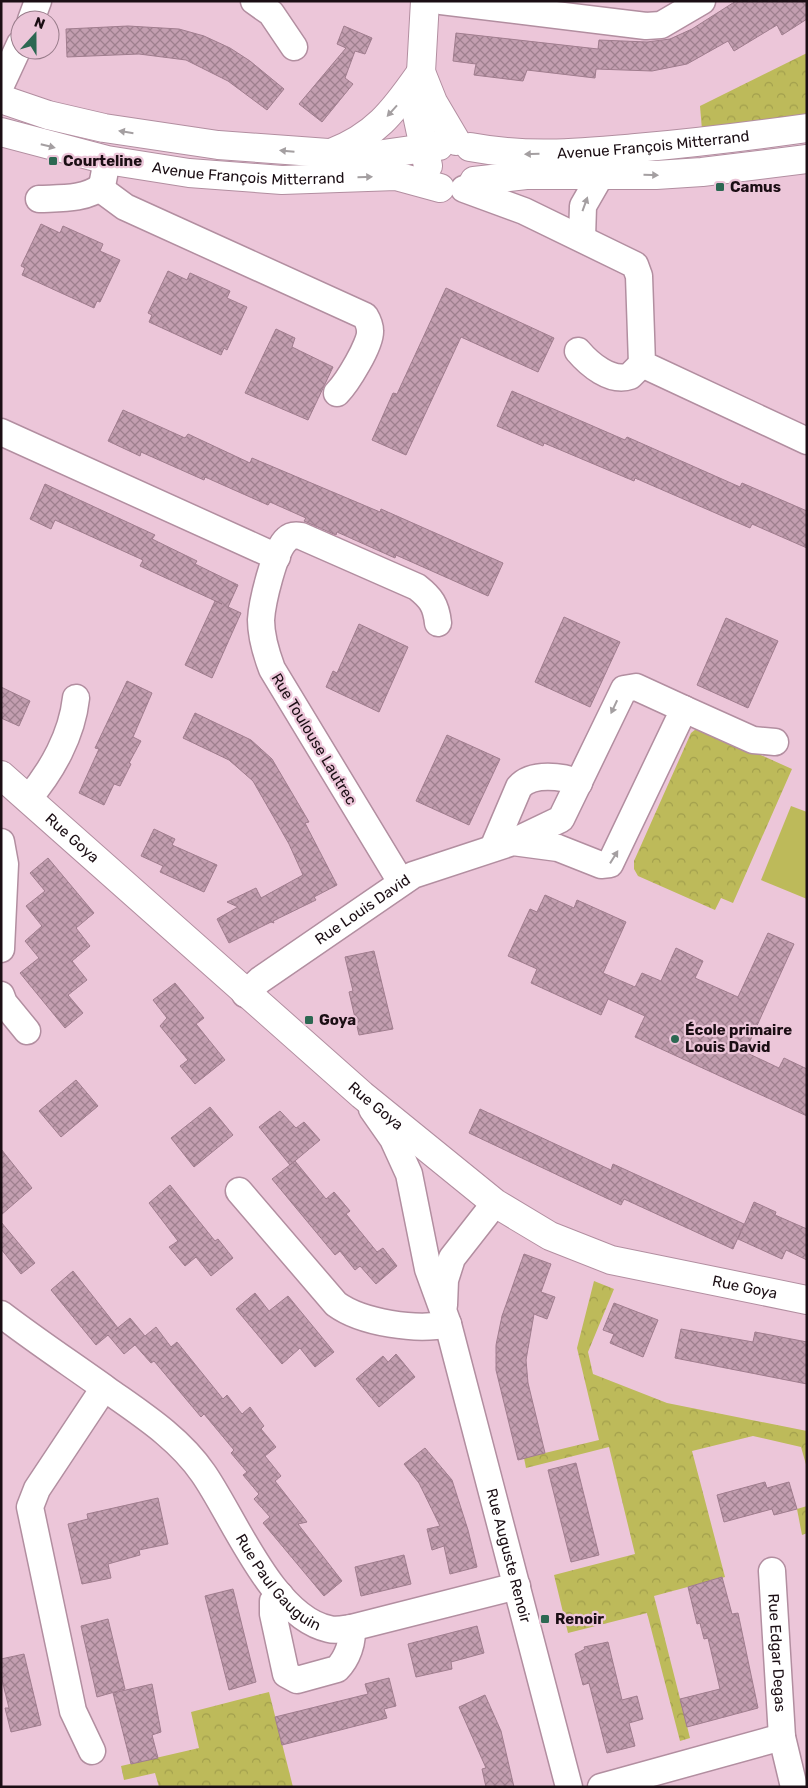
<svg xmlns="http://www.w3.org/2000/svg" width="808" height="1788" font-family="Rubik,sans-serif">
  <style>
    .green { fill: #bdba5a }
    .park { fill: url(#park-crowns) }
    .building { fill: url(#building-cross-hatch); stroke: #a07d8e }
    .lines { fill: none; stroke-linecap: round; stroke-linejoin: round }
    .minor-casing { stroke: #b28ea0; stroke-width: 29 }
    .tertiary-casing { stroke: #b28ea0; stroke-width: 30 }
    .minor { stroke: #fff; stroke-width: 26 }
    .tertiary { stroke: #fff; stroke-width: 28 }
    .oneway { fill: #a49fa1 }
    .poi-dot { fill: #2c6852; stroke: #ecc6d9; stroke-width: 2 }
    .labels { text-anchor: middle; stroke-width: 4.5; stroke-linejoin: round; paint-order: stroke }
    .street-label { font-size: 15px; fill: #1b0e14; stroke: #ecc6d9 }
    .poi-label { font-size: 15px; font-weight: bold; fill: #1b0e14; stroke: #ecc6d9; text-anchor: start }
  </style>
  <defs>
    <pattern id="park-crowns" width="20" height="18" patternUnits="userSpaceOnUse" patternTransform="scale(1.25)"><rect width="20" height="18" fill="#bdba5a"/><path d="M2 6a3 3 0 1 1 6 0M12 15a3 3 0 1 1 6 0" fill="none" stroke="#a29f4d"/></pattern>
    <pattern id="building-cross-hatch" width="8" height="8" patternUnits="userSpaceOnUse" patternTransform="scale(1.25)"><rect width="8" height="8" fill="#c39eb0"/><path d="M0 0l8 8M0 8l8-8" fill="none" stroke="#9e7f8e"/></pattern>
  </defs>
  <rect width="100%" height="100%" fill="#ecc6d9"/>
  <polygon class="green" points="791,806 807,812 807,899 761,880"/>
  <g class="park">
    <polygon points="807,53 807,116 702,130 700,106"/>
    <polygon points="696,729 703,729 792,769 733,903 721,898 715,910 638,876 634,869 634,861 691,733"/>
    <polygon points="594,1281 614,1289 588,1352 593,1374 667,1403 807,1431 807,1468 801,1447 753,1436 692,1451 725,1577 654,1596 690,1738 680,1741 647,1613 568,1633 554,1575 635,1554 609,1447 526,1468 524,1458 599,1440 577,1348"/>
    <polygon points="807,1506 807,1533 802,1535 797,1509"/>
    <polygon points="269,1692 293,1787 159,1787 155,1773 124,1780 121,1766 199,1748 191,1712"/>
  </g>
  <g class="building">
    <polygon points="736,1 807,1 807,19 782,35 777,25 734,51 728,41 687,64 652,71 596,69 595,78 527,70 523,81 474,75 476,64 453,61 456,33 598,49 599,40 647,42 670,39 692,29"/>
    <polygon points="128,26 179,29 204,36 230,48 250,61 284,89 267,110 228,81 186,60 139,54 67,57 66,29"/>
    <polygon points="344,26 372,38 365,54 355,51 345,78 353,84 322,122 299,104 346,48 337,44"/>
    <polygon points="41,224 60,233 63,226 103,244 100,251 120,260 100,302 97,301 94,308 22,275 25,268 21,266"/>
    <polygon points="168,271 187,280 190,273 230,291 227,298 247,307 227,350 224,348 221,355 149,322 152,315 148,313"/>
    <polygon points="446,288 554,338 538,372 461,337 406,455 372,440 393,393 397,394"/>
    <polygon points="276,329 295,338 292,347 333,367 308,420 245,393"/>
    <polygon points="512,391 625,440 627,437 740,487 742,483 807,511 807,548 752,524 750,528 635,478 634,481 544,443 543,446 497,426"/>
    <polygon points="123,410 185,438 188,434 250,463 252,458 380,512 381,509 503,563 488,596 396,555 395,558 337,532 336,535 304,521 306,518 270,502 268,505 205,477 204,480 141,452 140,456 108,441"/>
    <polygon points="45,484 155,535 152,539 197,561 195,564 238,585 228,607 241,613 212,678 185,665 215,601 222,604 140,566 143,560 55,520 51,529 30,519"/>
    <polygon points="564,617 620,642 590,707 535,682"/>
    <polygon points="726,618 778,641 748,708 697,685"/>
    <polygon points="359,624 408,647 379,712 326,687 333,671 337,673"/>
    <polygon points="127,681 152,693 133,737 141,741 129,763 131,764 120,786 114,784 104,805 79,793 99,749 95,748"/>
    <polygon points="1,687 30,701 19,726 1,718"/>
    <polygon points="195,713 251,740 272,759 309,822 305,823 337,885 314,897 316,900 273,921 274,923 271,922 229,943 217,919 238,907 227,902 256,888 261,898 303,875 289,844 253,781 229,760 183,738"/>
    <polygon points="447,735 500,759 469,825 416,801"/>
    <polygon points="154,829 175,839 172,845 217,865 204,892 160,872 163,866 141,856"/>
    <polygon points="48,858 94,913 76,928 90,946 72,961 87,980 68,995 83,1013 65,1028 20,973 39,958 25,941 42,926 26,906 45,891 30,873"/>
    <polygon points="545,895 574,908 577,900 626,922 603,973 635,987 642,973 661,981 676,948 703,961 695,978 738,997 768,933 794,944 745,1052 779,1068 784,1058 807,1069 807,1116 635,1037 645,1016 608,999 601,1015 531,983 537,969 508,956 530,909 537,912"/>
    <polygon points="374,951 393,1029 359,1035 349,992 353,991 345,957"/>
    <polygon points="175,983 204,1018 196,1024 225,1060 195,1084 180,1066 188,1060 160,1026 167,1018 153,1000"/>
    <polygon points="76,1080 98,1106 61,1137 39,1111"/>
    <polygon points="210,1107 233,1135 194,1167 171,1138"/>
    <polygon points="480,1109 611,1170 613,1164 744,1224 733,1249 624,1199 621,1205 469,1133"/>
    <polygon points="280,1111 296,1128 304,1122 320,1140 290,1165 259,1127"/>
    <polygon points="1,1149 32,1188 1,1215"/>
    <polygon points="295,1161 326,1199 334,1192 350,1211 346,1214 377,1252 383,1248 397,1266 376,1284 360,1266 355,1270 340,1251 335,1255 272,1179"/>
    <polygon points="170,1185 215,1241 218,1239 233,1258 211,1276 196,1257 185,1266 169,1247 178,1241 149,1203"/>
    <polygon points="754,1202 776,1212 775,1215 807,1229 807,1260 786,1250 782,1259 738,1239"/>
    <polygon points="1,1222 35,1263 21,1274 1,1249"/>
    <polygon points="524,1254 551,1264 541,1292 555,1297 547,1319 534,1314 526,1360 528,1383 545,1453 518,1460 496,1370 496,1345 502,1316"/>
    <polygon points="73,1271 118,1328 115,1330 130,1318 145,1336 156,1327 171,1347 177,1342 223,1399 227,1395 242,1414 250,1407 264,1426 261,1429 276,1447 265,1456 281,1476 275,1481 307,1522 298,1524 342,1581 324,1596 263,1523 270,1517 254,1499 259,1494 243,1475 247,1472 231,1453 234,1450 204,1414 201,1417 154,1361 151,1363 135,1345 124,1354 108,1335 96,1345 51,1290"/>
    <polygon points="255,1293 269,1311 288,1296 334,1352 315,1367 300,1348 282,1364 236,1309"/>
    <polygon points="614,1303 658,1320 643,1357 610,1343 614,1334 603,1330"/>
    <polygon points="681,1329 753,1342 755,1332 807,1342 807,1384 675,1358"/>
    <polygon points="396,1354 415,1377 379,1407 356,1379 383,1356 388,1362"/>
    <polygon points="425,1448 452,1480 468,1530 477,1567 450,1574 444,1546 432,1550 427,1529 440,1526 419,1483 404,1464"/>
    <polygon points="576,1463 599,1555 571,1562 548,1470"/>
    <polygon points="765,1482 767,1488 789,1482 797,1509 774,1515 772,1509 724,1522 717,1495"/>
    <polygon points="158,1498 168,1544 139,1550 140,1555 108,1564 111,1578 82,1584 68,1524 88,1519 87,1514"/>
    <polygon points="404,1555 411,1584 361,1596 355,1567"/>
    <polygon points="722,1577 732,1614 738,1613 758,1708 687,1727 680,1699 720,1689 708,1638 704,1639 700,1623 697,1624 688,1587"/>
    <polygon points="233,1589 256,1682 229,1690 205,1596"/>
    <polygon points="108,1619 125,1689 97,1697 81,1626"/>
    <polygon points="477,1626 484,1653 451,1662 452,1669 416,1677 408,1644"/>
    <polygon points="608,1642 622,1700 637,1696 643,1719 629,1723 635,1746 607,1753 589,1683 583,1685 575,1654 585,1649 584,1647"/>
    <polygon points="24,1654 41,1725 11,1732 5,1708 9,1708 1,1676 1,1659"/>
    <polygon points="389,1678 396,1706 384,1709 387,1718 282,1745 275,1717 368,1694 365,1684"/>
    <polygon points="152,1684 161,1732 152,1735 158,1758 131,1764 113,1693"/>
    <polygon points="485,1695 501,1731 514,1787 486,1787 482,1769 486,1768 459,1707"/>
  </g>
  <g class="lines">
    <g class="minor-casing">
      <g id="minor">
        <polyline points="254,1 271,13 294,47"/>
        <polyline points="441,1 646,26 661,25 702,1"/>
        <polyline points="31,20 38,1"/>
        <polyline points="1,85 20,44"/>
        <path d="M107,160L102,186L106,193L125,207L365,316C368,321 370,325 370,331C371,344 347,383 337,393"/>
        <polyline points="464,189 524,211 635,265 639,276 642,364 807,441"/>
        <path d="M39,199C60,198 85,200 102,186"/>
        <polyline points="582,238 583,206 602,173"/>
        <path d="M578,351C589,364 611,383 630,376L642,364"/>
        <polyline points="1,432 277,557"/>
        <polyline points="684,709 753,740 775,742"/>
        <path d="M28,799C52,771 72,735 76,698"/>
        <polyline points="1,842 5,864 1,949"/>
        <path d="M493,848L519,787C532,772 563,776 579,783"/>
        <path d="M401,882L272,669C266,653 261,637 261,620C262,603 274,550 287,539C291,535 296,535 301,536L417,587C431,598 436,605 438,623"/>
        <path id="s1" d="M245,994L260,980L413,875L513,842L561,819L624,689L636,687L684,709L610,864L601,865L558,848L513,842"/>
        <polyline points="1,995 4,1003 27,1031"/>
        <path id="s2" d="M372,1109L393,1139L409,1174L428,1269L448,1324L569,1787"/>
        <path d="M239,1191L336,1304C362,1323 417,1331 448,1324"/>
        <polyline points="444,1305 445,1280 452,1258 495,1203"/>
        <path id="s3" d="M1,1314C35,1340 71,1364 106,1389C141,1414 178,1437 203,1473C234,1517 272,1617 329,1629C336,1631 344,1629 351,1628L517,1586"/>
        <path id="s4" d="M772,1571L782,1737L794,1787"/>
        <path d="M280,1595L273,1601V1614L286,1674L297,1680L337,1669C347,1659 354,1641 351,1628"/>
        <polyline points="92,1751 73,1711 30,1507 37,1489 104,1388"/>
        <polyline points="601,1787 782,1737"/>
      </g>
    </g>
    <g class="tertiary-casing">
      <g id="tertiary">
        <polyline points="425,1 421,72 416,110 428,166"/>
        <polyline points="421,72 433,102 456,141"/>
        <polyline points="1,99 48,115 104,128 218,145 369,156 439,146"/>
        <path id="s5" d="M1,132L107,160L189,173L282,180L396,176L440,188"/>
        <path id="s6" d="M470,147C528,158 578,153 636,148C693,143 750,136 807,128"/>
        <path d="M331,153C375,136 393,112 419,75"/>
        <polyline points="474,181 526,175 656,175 702,172 807,159"/>
        <path id="s7" d="M1,775L362,1095L495,1203L550,1236L611,1260L807,1300"/>
      </g>
    </g>
    <use href="#minor" class="minor"/>
    <use href="#tertiary" class="tertiary"/>
  </g>
  <defs><path id="oneway-solid" d="M-6-.8H1V-3.2L6.5 0L1 3.2V.8H-6Z" transform="scale(1.25)"/></defs>
  <g class="oneway">
    <use href="#oneway-solid" transform="translate(392 111) rotate(132)"/>
    <use href="#oneway-solid" transform="translate(126 132) rotate(-171)"/>
    <use href="#oneway-solid" transform="translate(48 146) rotate(14)"/>
    <use href="#oneway-solid" transform="translate(287 151) rotate(-175)"/>
    <use href="#oneway-solid" transform="translate(532 154) rotate(178)"/>
    <use href="#oneway-solid" transform="translate(651 175) rotate(1)"/>
    <use href="#oneway-solid" transform="translate(365 177) rotate(-2)"/>
    <use href="#oneway-solid" transform="translate(585 204) rotate(-70)"/>
    <use href="#oneway-solid" transform="translate(614 707) rotate(115)"/>
    <use href="#oneway-solid" transform="translate(614 857) rotate(-58)"/>
  </g>
  <g class="poi-dot">
    <rect x="48" y="156" width="10" height="10" rx="2.5"/>
    <rect x="715" y="182" width="10" height="10" rx="2.5"/>
    <rect x="304" y="1015" width="10" height="10" rx="2.5"/>
    <circle cx="675" cy="1039" r="5"/>
    <rect x="540" y="1614" width="10" height="10" rx="2.5"/>
  </g>
  <g class="labels">
    <g class="street-label">
      <text dy="5" stroke="none"><textPath href="#s6" startOffset="184">Avenue François Mitterrand</textPath></text>
      <text dy="5" stroke="none"><textPath href="#s5" startOffset="252">Avenue François Mitterrand</textPath></text>
      <text transform="translate(314 739) rotate(59)" y="5">Rue Toulouse Lautrec</text>
      <text dy="5" stroke="none"><textPath href="#s7" startOffset="95">Rue Goya</textPath></text>
      <text dy="5" stroke="none"><textPath href="#s1" startOffset="145">Rue Louis David</textPath></text>
      <text dy="5" stroke="none"><textPath href="#s7" startOffset="500">Rue Goya</textPath></text>
      <text dy="5" stroke="none"><textPath href="#s7" startOffset="920">Rue Goya</textPath></text>
      <text dy="5" stroke="none"><textPath href="#s2" startOffset="470">Rue Auguste Renoir</textPath></text>
      <text dy="5" stroke="none"><textPath href="#s3" startOffset="392">Rue Paul Gauguin</textPath></text>
      <text dy="5" stroke="none"><textPath href="#s4" startOffset="82">Rue Edgar Degas</textPath></text>
    </g>
    <g class="poi-label">
      <text x="63" y="166">Courteline</text>
      <text x="730" y="192">Camus</text>
      <text x="319" y="1025">Goya</text>
      <text x="685" y="1035">École primaire<tspan x="685" dy="17">Louis David</tspan></text>
      <text x="555" y="1624">Renoir</text>
    </g>
  </g>
  <rect width="808" height="1788" fill="none" stroke="#1b0e14" stroke-width="5"/>
  <g transform="translate(35 35) rotate(21)"><circle r="24" fill="#ecc6d9" stroke="#987c8a"/>
  <path d="M0-4L9 19L0 12L-9 19Z" fill="#2c6852"/>
  <text y="-8" font-size="14" font-weight="bold" text-anchor="middle" fill="#1b0e14">N</text>
  </g>
</svg>
